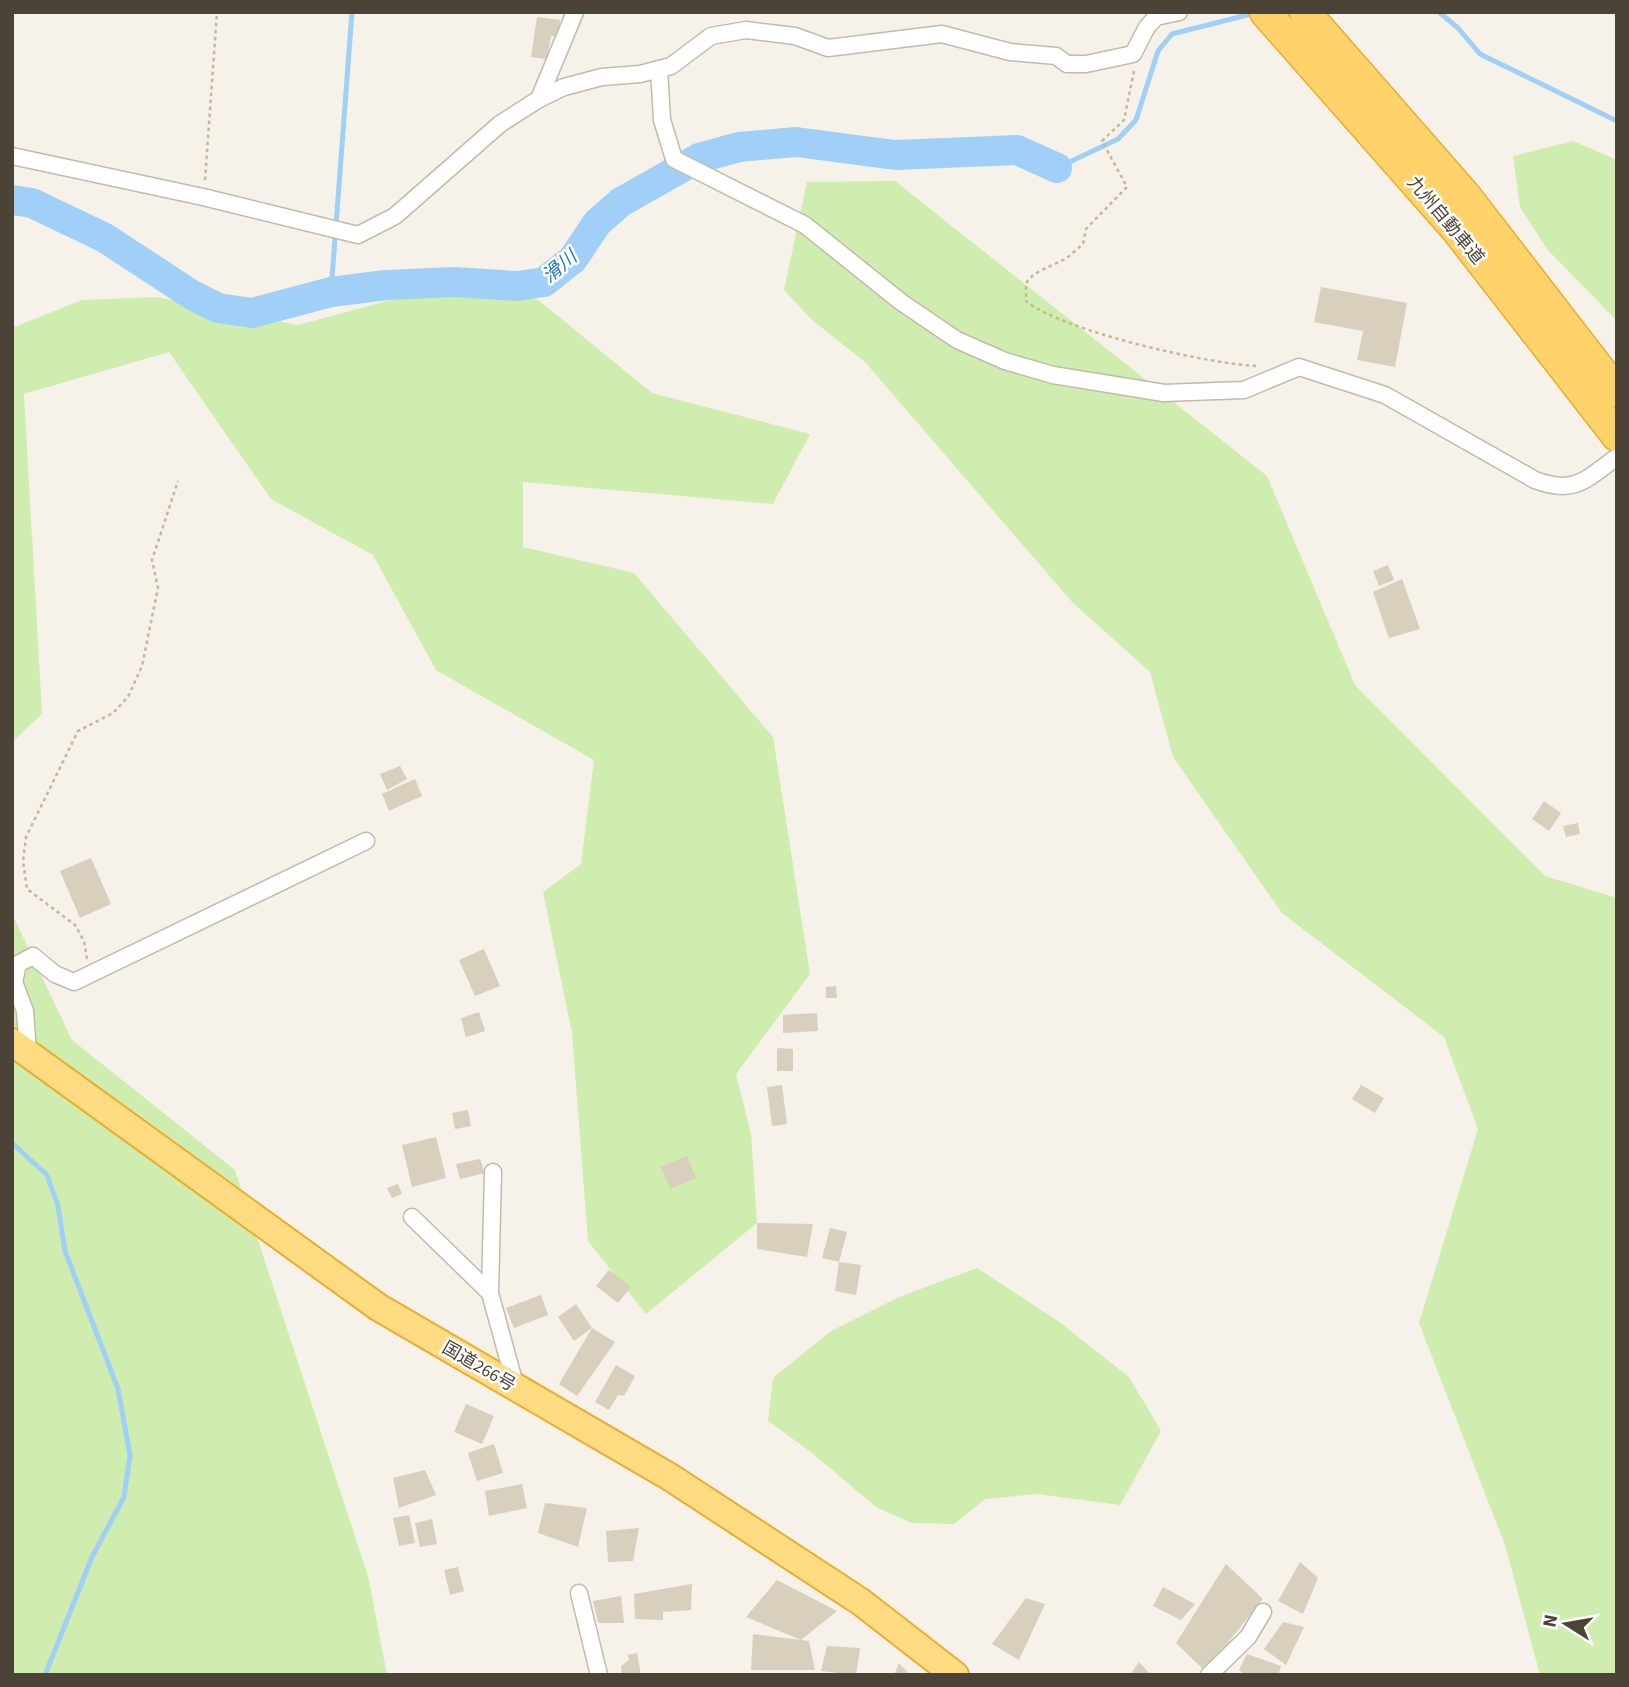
<svg xmlns="http://www.w3.org/2000/svg" width="1629" height="1687" font-family="'Source Sans 3','Noto Sans JP',sans-serif">
  <style>
    .green { fill: #ceedae }
    .lines { fill: none; stroke-linecap: round; stroke-linejoin: round }
    .stream { stroke: #a0d0f7; stroke-width: 5 }
    .river { stroke: #a0d0f7; stroke-width: 30 }
    .building { fill: #d8cfbd }
    .minor-casing { stroke: #c2bbaa; stroke-width: 19 }
    .trunk-casing { stroke: #ebac2d; stroke-width: 30 }
    .motorway-casing { stroke: #ebac2d; stroke-width: 33 }
    .path { stroke: #c5b89a; stroke-width: 2.5; stroke-dasharray: 3.5 3.5; stroke-linecap: butt }
    .minor { stroke: #fff; stroke-width: 16 }
    .trunk { stroke: #ffdc81; stroke-width: 26 }
    .motorway { stroke: #ffd36a; stroke-width: 30 }
    .labels { text-anchor: middle; stroke-width: 5; stroke-linejoin: round; paint-order: stroke }
    .street-label { font-size: 18px; fill: #4a4336; stroke: #fff }
    .water-label { font-size: 19px; font-style: italic; fill: #2579c0; stroke: #fff }
  </style>
  <rect width="100%" height="100%" fill="#f6f2e9"/>
  <g class="green">
    <polygon points="1573,141 1617,160 1617,321 1547,249 1520,207 1513,156"/>
    <polygon points="895,181 1267,476 1355,685 1545,876 1617,898 1617,1675 1540,1675 1505,1545 1419,1323 1478,1129 1444,1037 1282,913 1173,757 1150,672 1072,602 865,362 812,320 784,290 807,182"/>
    <polygon points="409,295 537,299 652,393 810,434 773,504 523,482 523,547 634,573 773,737 810,974 736,1074 751,1134 757,1223 646,1314 588,1241 572,1033 543,892 581,864 594,760 436,670 373,555 271,499 169,352 24,394 42,714 12,742 12,328 82,300 156,297 298,325"/>
    <polygon points="12,914 72,1040 235,1170 368,1576 387,1675 12,1675"/>
    <polygon points="977,1268 1058,1321 1129,1377 1161,1431 1120,1505 1037,1494 985,1499 954,1524 912,1523 876,1507 811,1452 768,1421 773,1378 831,1331 899,1297"/>
  </g>
  <g class="lines">
    <g class="stream">
      <polyline points="1439,12 1458,28 1480,54 1617,121"/>
      <polyline points="1057,168 1118,139 1136,120 1158,51 1172,34 1255,13"/>
      <polyline points="331,292 352,12"/>
      <polyline points="12,1143 47,1175 58,1206 65,1251 118,1389 130,1455 124,1497 92,1557 45,1675"/>
    </g>
    <polyline class="river" points="12,200 32,203 105,238 192,295 218,308 252,313 331,292 386,285 454,282 517,286 544,282 573,259 597,223 621,202 699,158 739,147 796,142 895,155 1017,150 1057,168"/>
  </g>
  <g class="building">
    <polygon points="537,17 560,20 558,37 551,36 547,59 531,57"/>
    <polygon points="1321,287 1407,303 1395,367 1357,360 1363,331 1314,322"/>
    <polygon points="1388,565 1394,580 1379,586 1373,571"/>
    <polygon points="1402,579 1420,629 1389,638 1373,592"/>
    <polygon points="400,766 407,779 387,790 380,774"/>
    <polygon points="415,779 422,796 389,811 382,794"/>
    <polygon points="1544,801 1561,813 1549,831 1532,819"/>
    <polygon points="1578,823 1580,834 1566,837 1563,826"/>
    <polygon points="91,858 111,904 80,918 60,871"/>
    <polygon points="484,949 500,986 475,996 459,960"/>
    <polygon points="836,986 837,998 826,998 826,987"/>
    <polygon points="479,1012 485,1031 466,1037 461,1018"/>
    <polygon points="817,1013 818,1031 783,1033 783,1015"/>
    <polygon points="777,1048 793,1049 793,1071 777,1071"/>
    <polygon points="782,1085 787,1124 772,1126 767,1087"/>
    <polygon points="1361,1085 1384,1098 1375,1113 1352,1099"/>
    <polygon points="468,1110 471,1126 455,1129 452,1113"/>
    <polygon points="436,1137 446,1178 412,1187 402,1145"/>
    <polygon points="687,1156 696,1178 670,1189 661,1167"/>
    <polygon points="480,1159 485,1173 460,1179 456,1164"/>
    <polygon points="398,1184 402,1194 392,1198 387,1188"/>
    <polygon points="757,1223 813,1224 807,1257 757,1249"/>
    <polygon points="830,1228 847,1232 839,1262 822,1258"/>
    <polygon points="839,1262 861,1265 856,1295 835,1291"/>
    <polygon points="609,1270 631,1287 618,1303 596,1286"/>
    <polygon points="541,1295 548,1315 514,1328 506,1308"/>
    <polygon points="576,1304 592,1328 574,1341 558,1317"/>
    <polygon points="592,1328 615,1342 577,1396 559,1384"/>
    <polygon points="616,1365 635,1376 624,1396 618,1395 609,1410 595,1402"/>
    <polygon points="466,1404 494,1416 482,1444 454,1432"/>
    <polygon points="494,1444 503,1473 477,1481 468,1453"/>
    <polygon points="425,1470 436,1495 399,1508 393,1478"/>
    <polygon points="522,1484 527,1508 489,1516 485,1491"/>
    <polygon points="545,1503 587,1508 578,1547 538,1533"/>
    <polygon points="409,1515 415,1543 399,1546 393,1518"/>
    <polygon points="432,1519 437,1544 420,1547 415,1523"/>
    <polygon points="639,1528 633,1561 608,1562 606,1531"/>
    <polygon points="1300,1562 1318,1578 1303,1614 1278,1601"/>
    <polygon points="1226,1564 1263,1599 1205,1671 1176,1643"/>
    <polygon points="458,1567 464,1591 450,1595 444,1570"/>
    <polygon points="777,1580 837,1611 801,1640 809,1641 815,1670 751,1670 753,1634 801,1640 746,1617"/>
    <polygon points="692,1584 691,1610 663,1612 663,1620 635,1619 634,1594"/>
    <polygon points="1163,1587 1195,1604 1181,1620 1153,1606"/>
    <polygon points="621,1596 624,1623 598,1623 593,1601"/>
    <polygon points="1026,1598 1045,1604 1019,1660 992,1644"/>
    <polygon points="1283,1622 1304,1627 1286,1665 1264,1649"/>
    <polygon points="827,1646 860,1648 856,1675 821,1671"/>
    <polygon points="637,1653 641,1675 622,1675 621,1666 629,1660 628,1655"/>
    <polygon points="1247,1654 1281,1666 1278,1675 1245,1675 1239,1670"/>
    <polygon points="1139,1662 1151,1675 1130,1675"/>
    <polygon points="899,1663 910,1675 894,1675"/>
  </g>
  <g class="lines">
    <g class="minor-casing">
      <g id="minor">
        <path d="M659,69L662,120L674,159L805,225L901,302L957,340L1005,361L1053,375L1164,393L1244,390L1299,367L1385,395L1535,480C1575,495 1585,480 1617,457"/>
        <polyline points="539,99 575,12"/>
        <polyline points="12,156 203,197 358,235 395,216 500,124 539,99 564,87 602,77 640,74 671,66 711,36 746,30 795,36 828,48 942,34 1010,52 1056,56 1067,64 1086,64 1133,54 1147,27 1156,17 1179,12"/>
        <polyline points="28,1052 25,1011 14,982 18,964 33,956 55,974 74,982 366,841"/>
        <polyline points="493,1172 490,1293 412,1217 490,1293 516,1388"/>
        <polyline points="579,1593 599,1675"/>
        <polyline points="1209,1675 1248,1637 1263,1612"/>
      </g>
    </g>
    <g class="trunk-casing">
      <polyline id="trunk" points="12,1042 378,1307 670,1477 861,1602 955,1675"/>
    </g>
    <g class="motorway-casing">
      <g id="motorway">
        <polyline points="1265,12 1456,229 1617,436"/>
        <polyline points="1305,12 1465,195 1617,392"/>
      </g>
    </g>
    <g class="path">
      <path d="M1134,71L1124,120L1102,141L1127,187L1086,229L1083,244L1067,258L1034,274L1026,283V301C1062,331 1211,365 1259,366"/>
      <polyline points="205,180 217,12"/>
      <polyline points="87,959 84,941 75,925 27,889 23,861 26,837 78,731 113,713 128,697 142,666 158,588 152,560 178,481"/>
    </g>
    <use href="#minor" class="minor"/>
    <use href="#trunk" class="trunk"/>
    <use href="#motorway" class="motorway"/>
  </g>
  <g class="labels">
    <g class="street-label">
      <text transform="translate(1446 220) rotate(50)" y="6">九州自動車道</text>
      <text transform="translate(479 1366) rotate(30)" y="6">国道266号</text>
    </g>
    <g class="water-label">
      <text transform="translate(559 266) rotate(-40)" y="7">滑川</text>
    </g>
  </g>
  <rect width="1629" height="1687" fill="none" stroke="#4a4336" stroke-width="28"/>
  <g transform="translate(1566 1624) rotate(281)" stroke="#ffffff" stroke-width="5" paint-order="stroke">
  <path d="M0-5L12 26L0 18L-12 26Z" fill="#4a4336"/>
  <text y="-10" font-size="19" font-weight="bold" text-anchor="middle" fill="#4a4336">N</text>
  </g>
</svg>
